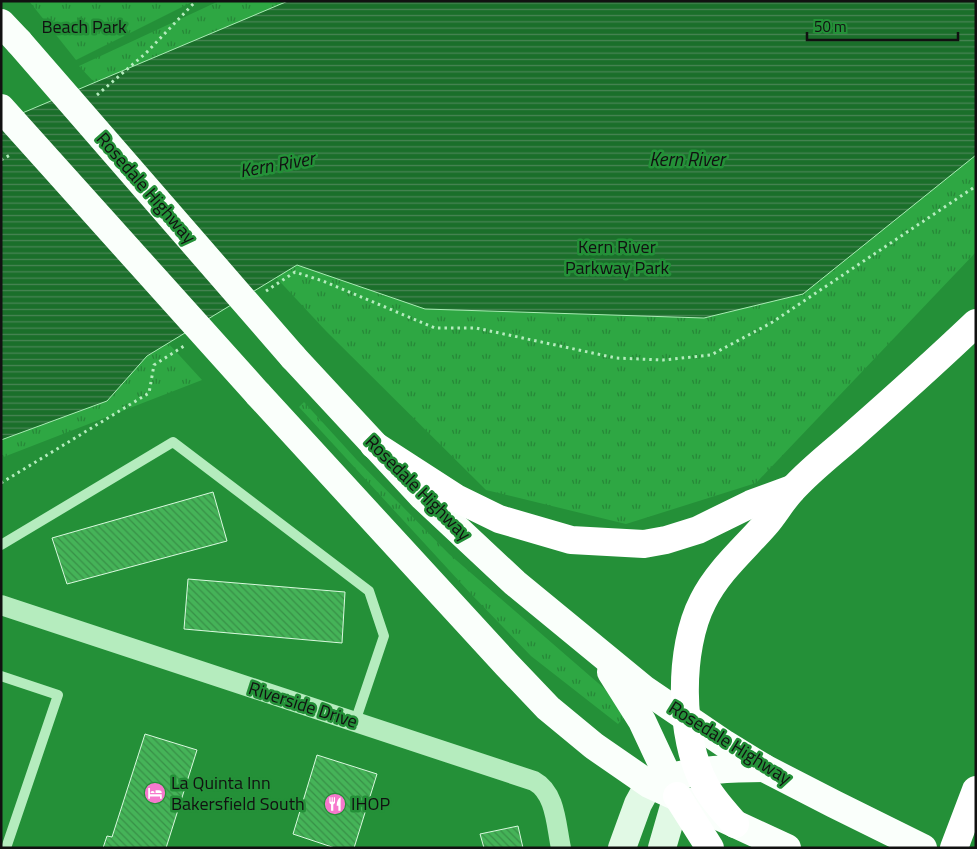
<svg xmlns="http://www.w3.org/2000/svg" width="977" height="849" font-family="'Titillium Web',sans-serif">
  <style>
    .grass { fill: url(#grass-tufts) }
    .water { fill: url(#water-rules); stroke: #a9ecb4 }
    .building { fill: url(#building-back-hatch); stroke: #daf9df }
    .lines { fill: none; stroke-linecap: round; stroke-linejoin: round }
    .path { stroke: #b5ecbe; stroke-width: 3; stroke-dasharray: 2.5 4; stroke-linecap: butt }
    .service { stroke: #b5ecbe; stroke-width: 10 }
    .minor { stroke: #b5ecbe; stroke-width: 20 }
    .secondary { stroke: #e1f9e5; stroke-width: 28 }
    .primary { stroke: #fafffb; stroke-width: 28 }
    .motorway { stroke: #fff; stroke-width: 28 }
    .primary-bridge { stroke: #fafffb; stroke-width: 28 }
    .labels { text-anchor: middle; stroke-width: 5; stroke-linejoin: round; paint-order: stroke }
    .park-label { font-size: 18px; fill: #111; stroke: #249038 }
    .street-label { font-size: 18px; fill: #111; stroke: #249038 }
    .poi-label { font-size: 18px; fill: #111; stroke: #249038; text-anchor: start }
    .water-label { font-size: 19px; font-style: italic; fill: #111; stroke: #249038 }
  </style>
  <defs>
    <pattern id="grass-tufts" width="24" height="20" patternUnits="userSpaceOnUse" patternTransform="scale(1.25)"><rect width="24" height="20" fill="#2ea743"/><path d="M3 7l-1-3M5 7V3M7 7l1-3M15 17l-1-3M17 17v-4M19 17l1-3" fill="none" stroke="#268737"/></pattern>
    <pattern id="water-rules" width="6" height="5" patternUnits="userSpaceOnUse" patternTransform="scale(1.25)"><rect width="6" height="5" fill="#1a6f2a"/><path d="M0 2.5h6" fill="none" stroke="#498555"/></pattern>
    <pattern id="building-back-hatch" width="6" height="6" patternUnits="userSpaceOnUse" patternTransform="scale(1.25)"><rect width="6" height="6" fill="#45b358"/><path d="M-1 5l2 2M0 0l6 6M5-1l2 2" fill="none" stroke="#389047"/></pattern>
  </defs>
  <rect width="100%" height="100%" fill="#249038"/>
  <g class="grass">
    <polygon points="29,1 194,1 76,60"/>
    <polygon points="219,1 976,1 976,252 756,483 626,524 486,490 326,331 79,66"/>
    <polygon points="1,161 202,380 1,458"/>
    <polygon points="304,402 356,459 449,554 605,689 624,717 618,724 531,656 471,594 299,407"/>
  </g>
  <polygon class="water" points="288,1 976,1 976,155 803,294 704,318 425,309 297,265 147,356 107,401 1,440 1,122"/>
  <g class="building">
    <polygon points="213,492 227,541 67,584 52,538"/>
    <polygon points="188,579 345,592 342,643 184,629"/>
    <polygon points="145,734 197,750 166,848 103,848 107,836 112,837"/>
    <polygon points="317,755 377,774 354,848 335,848 293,834"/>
    <polygon points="518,826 523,848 484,848 480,834"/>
  </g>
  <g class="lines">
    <g class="path">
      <polyline points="97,95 146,53 196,1"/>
      <polyline points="1,160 12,154"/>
      <polyline points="266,291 295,272 323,281 435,328 476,328 616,358 663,360 711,355 771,323 976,186"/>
      <polyline points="1,483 149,393 154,365 184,346"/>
    </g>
    <g class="service">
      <polyline points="1,545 173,442 369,591 384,636 355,722"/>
      <polyline points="1,676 58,695 6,848"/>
    </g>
    <path class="minor" d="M1,605L534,781C556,793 556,825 561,848"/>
    <g class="secondary">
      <polyline points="622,848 638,804 649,784"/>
      <polyline points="662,848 677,796"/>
    </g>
    <g class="primary">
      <polyline points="1,23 19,42"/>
      <polyline points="293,357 422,496 515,583 644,689 725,744 766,769 834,804 923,848"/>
      <polyline points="258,394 507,665 548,708 594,746 649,784 787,848"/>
      <polyline points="611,672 642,721 677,796"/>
      <path d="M675,776C705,769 734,768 764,768"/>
    </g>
    <g class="motorway">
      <polyline points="374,445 456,498 499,519 571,540 644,544 666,540 698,530 751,504 792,489"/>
      <polyline points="677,796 710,848"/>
      <path d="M735,824C724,811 712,799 705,785C679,737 678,649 703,601C718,571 744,549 765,525C775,514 782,500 793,489C811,469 835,451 855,433C896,397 936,361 976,323"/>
      <polyline points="954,848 976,790"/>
    </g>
    <g class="primary-bridge">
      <polyline points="19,42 293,357"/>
      <polyline points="1,108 258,394"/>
    </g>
  </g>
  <defs>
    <g id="hotel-disc" transform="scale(1.125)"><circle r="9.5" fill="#f679cd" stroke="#249038"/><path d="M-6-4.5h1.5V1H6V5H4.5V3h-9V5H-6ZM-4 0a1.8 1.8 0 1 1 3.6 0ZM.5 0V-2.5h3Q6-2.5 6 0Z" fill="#fff"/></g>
    <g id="restaurant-disc" transform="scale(1.125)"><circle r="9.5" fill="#f679cd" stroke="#249038"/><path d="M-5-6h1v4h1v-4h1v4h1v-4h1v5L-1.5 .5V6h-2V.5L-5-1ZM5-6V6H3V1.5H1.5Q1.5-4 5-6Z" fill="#fff"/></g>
  </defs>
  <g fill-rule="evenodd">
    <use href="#hotel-disc" x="155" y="793"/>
    <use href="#restaurant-disc" x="335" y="804"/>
  </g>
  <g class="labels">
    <g class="park-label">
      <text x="84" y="33">Beach Park</text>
      <text x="617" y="253">Kern River<tspan x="617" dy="21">Parkway Park</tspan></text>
    </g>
    <g class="street-label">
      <text transform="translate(146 188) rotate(49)" y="6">Rosedale Highway</text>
      <text transform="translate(418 488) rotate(45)" y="6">Rosedale Highway</text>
      <text transform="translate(303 705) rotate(18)" y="6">Riverside Drive</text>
      <text transform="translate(730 743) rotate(32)" y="6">Rosedale Highway</text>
    </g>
    <g class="poi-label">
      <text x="171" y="789">La Quinta Inn<tspan x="171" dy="21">Bakersfield South</tspan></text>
      <text x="351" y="810">IHOP</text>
    </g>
    <g class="water-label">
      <text x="687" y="166">Kern River</text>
      <text transform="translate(277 164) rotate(-10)" y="7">Kern River</text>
    </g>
  </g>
  <rect width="977" height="849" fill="none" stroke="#111111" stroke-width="5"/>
  <path d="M807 32v8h151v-8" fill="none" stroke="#111111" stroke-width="2.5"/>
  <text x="814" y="32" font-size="15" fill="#111111" stroke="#249038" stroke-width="4" paint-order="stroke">50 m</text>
</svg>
